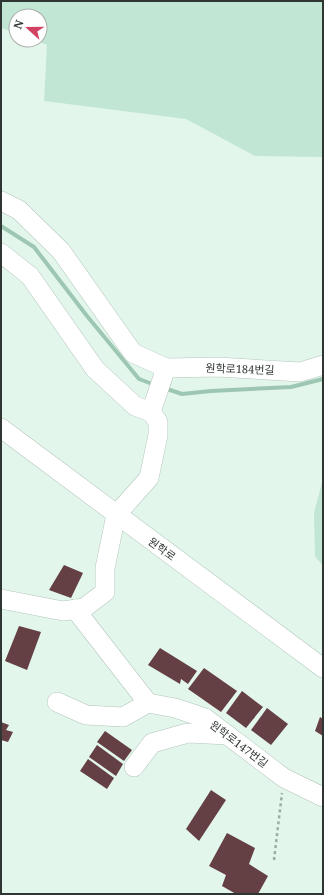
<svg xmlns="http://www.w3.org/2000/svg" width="324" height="895" font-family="'Noto Serif','Noto Sans KR',serif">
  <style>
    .green { fill: #c1e6d4 }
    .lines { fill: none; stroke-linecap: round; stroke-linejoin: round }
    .stream { stroke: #9dc7b2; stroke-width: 4 }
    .building { fill: #643f44 }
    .minor-casing { stroke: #b3c6bc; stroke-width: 20 }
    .path { stroke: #9caba3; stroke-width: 2.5; stroke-dasharray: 3 3; stroke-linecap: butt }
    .minor { stroke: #fff; stroke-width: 19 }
    .labels { text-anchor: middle; stroke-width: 4; stroke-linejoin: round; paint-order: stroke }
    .street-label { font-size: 11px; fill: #2e3532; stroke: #fefefe }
  </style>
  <rect width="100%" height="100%" fill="#e3f6ec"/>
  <g class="green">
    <polygon points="1,1 323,1 323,157 255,156 186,119 44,101 47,45 34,40 40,40 40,16 16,16 16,33 1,28"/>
    <polygon points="323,479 323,566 315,556 314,513"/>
  </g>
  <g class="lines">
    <g class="stream">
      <polyline points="1,226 34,247 87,316 139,379 155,385"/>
      <polyline points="164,388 182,394 211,391 291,387 323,379"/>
    </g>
  </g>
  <g class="building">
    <polygon points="64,565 83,573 71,598 49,590"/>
    <polygon points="19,626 41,632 27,670 5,661"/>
    <polygon points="160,648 197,671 188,684 181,679 180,684 148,665"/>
    <polygon points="204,668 237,691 221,712 188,689"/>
    <polygon points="242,691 263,707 246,728 226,713"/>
    <polygon points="267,708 288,724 271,745 251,730"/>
    <polygon points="320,717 323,719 323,736 315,731"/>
    <polygon points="1,722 9,725 6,730 13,732 8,742 1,740"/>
    <polygon points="105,731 132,750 124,761 97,742"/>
    <polygon points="97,745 123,764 116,776 89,757"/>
    <polygon points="88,759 114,778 107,789 80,771"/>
    <polygon points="211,790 226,800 199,841 186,829"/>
    <polygon points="227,833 255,848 249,864 268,876 258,894 236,894 222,886 226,875 209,866"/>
  </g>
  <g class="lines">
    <g class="minor-casing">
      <g id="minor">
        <polyline points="1,201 19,210 61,251 133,353 166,368 218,367 300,372 323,365"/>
        <polyline points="1,253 30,276 95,369 135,406 151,412"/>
        <polyline points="151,412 166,368"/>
        <polyline points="1,428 323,668"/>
        <polyline points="1,599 63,611 84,608 105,592 105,568 116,515 149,478 158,435 158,422 151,412"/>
        <polyline points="75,609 148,703 175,708 205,718 284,778 323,797"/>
        <polyline points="57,702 86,715 123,717 148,703"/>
        <polyline points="134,767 152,743 188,733 228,735"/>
      </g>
    </g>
    <polyline class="path" points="274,860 282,793"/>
    <use href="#minor" class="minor"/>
  </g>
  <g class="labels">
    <g class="street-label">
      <text transform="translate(240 369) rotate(2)" y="4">원학로184번길</text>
      <text transform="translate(162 549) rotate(36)" y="4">원학로</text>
      <text transform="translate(239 744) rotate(37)" y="4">원학로147번길</text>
    </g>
  </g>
  <rect width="324" height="895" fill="none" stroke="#2e3532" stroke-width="4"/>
  <g transform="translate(28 28) rotate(291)"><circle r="19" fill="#fefefe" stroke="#abaeac"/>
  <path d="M0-3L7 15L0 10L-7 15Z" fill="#d14162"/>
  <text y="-6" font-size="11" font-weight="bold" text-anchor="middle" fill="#2e3532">N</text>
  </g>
</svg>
